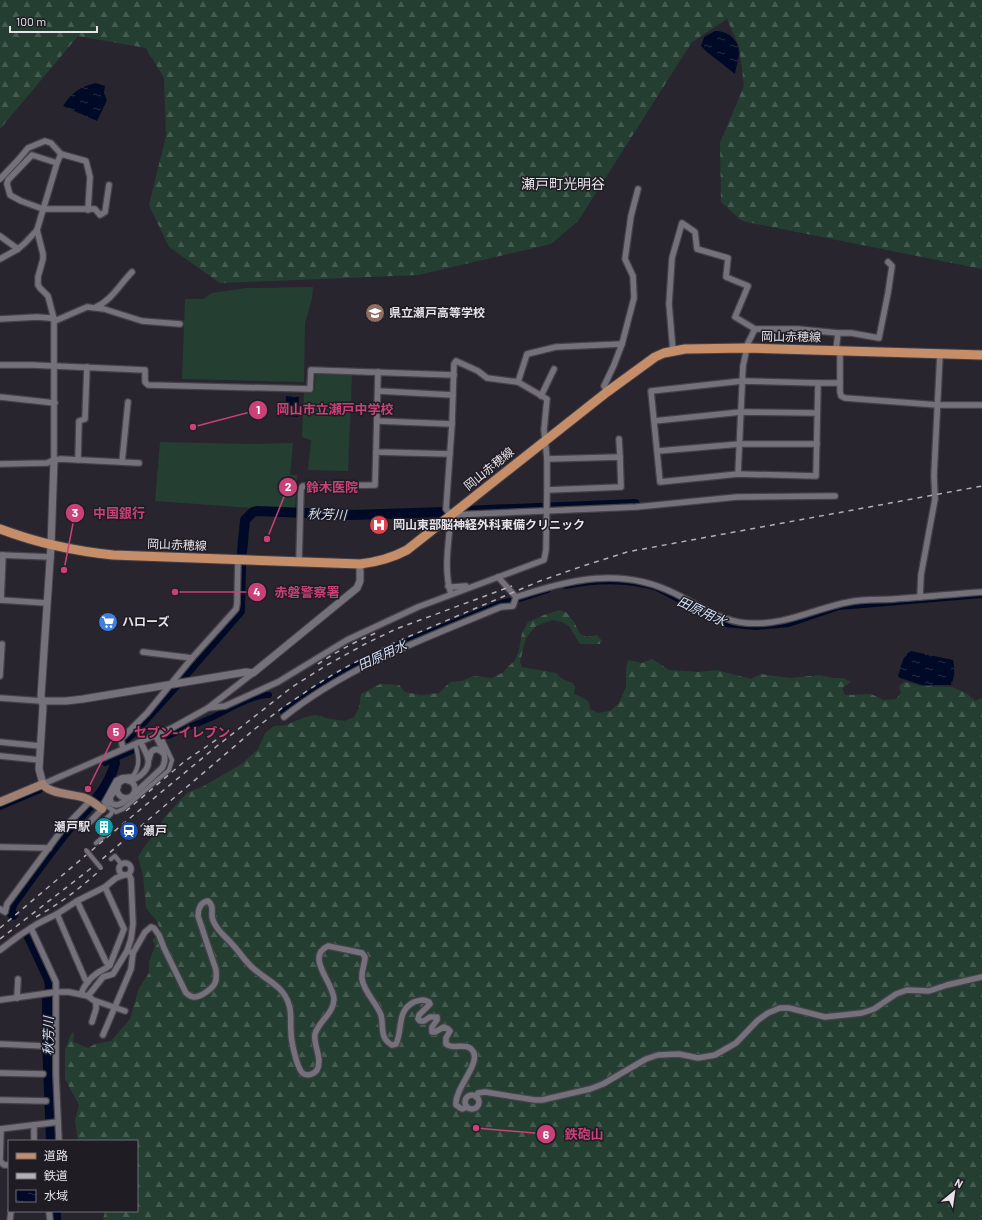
<svg xmlns="http://www.w3.org/2000/svg" width="982" height="1220" font-family="Barlow,'Noto Sans JP',sans-serif">
  <style>
    .forest { fill: url(#forest-firs) }
    .garden { fill: #243f32 }
    .water { fill: url(#water-ripples) }
    .lines { fill: none; stroke-linecap: round; stroke-linejoin: round }
    .canal { stroke: #000a26; stroke-width: 6 }
    .river { stroke: #000a26; stroke-width: 10 }
    .pedestrian-casing { stroke: #454149; stroke-width: 6 }
    .minor-casing { stroke: #454149; stroke-width: 8 }
    .tertiary-casing { stroke: #454149; stroke-width: 9 }
    .secondary-casing { stroke: #454149; stroke-width: 10 }
    .primary-casing { stroke: #454149; stroke-width: 11 }
    .pedestrian { stroke: #75717b; stroke-width: 4 }
    .minor { stroke: #75717b; stroke-width: 5.5 }
    .tertiary { stroke: #75717b; stroke-width: 7 }
    .secondary { stroke: #9e7f72; stroke-width: 8 }
    .primary { stroke: #c68e68; stroke-width: 9 }
    .rail { stroke: #b3afb6; stroke-width: 1.5; stroke-dasharray: 5 5; stroke-linecap: butt }
    .pedestrian-bridge-casing { stroke: #454149; stroke-width: 6; stroke-linecap: butt }
    .pedestrian-bridge { stroke: #75717b; stroke-width: 4 }
    .labels { text-anchor: middle; stroke-width: 3; stroke-linejoin: round; paint-order: stroke }
    .poi-label { font-size: 12px; font-weight: bold; fill: #e6e3e9; stroke: #201c24; text-anchor: start }
    .street-label { font-size: 12px; fill: #e6e3e9; stroke: #201c24 }
    .water-label { font-size: 13px; font-style: italic; fill: #cfdff7; stroke: #201c24 }
    .quarter-label { font-size: 14px; fill: #e6e3e9; stroke: #201c24 }
    .leader { fill: none; stroke: #c94177; stroke-width: 1.5 }
    .callout-dot { fill: #c94177; stroke: #201c24; stroke-width: 1.5 }
    .mark-label { font-size: 12px; text-anchor: middle; font-weight: bold; fill: #fff }
    .callout-label { font-size: 13px; text-anchor: middle; font-weight: bold; fill: #c94177; stroke: #201c24; stroke-width: 3; stroke-linejoin: round; paint-order: stroke }
  </style>
  <defs>
    <pattern id="forest-firs" width="22" height="20" patternUnits="userSpaceOnUse"><rect width="22" height="20" fill="#243f32"/><path d="M5 1l3.5 6h-7zM16 11l3.5 6h-7z" fill="#445b50"/></pattern>
    <pattern id="water-ripples" width="26" height="14" patternUnits="userSpaceOnUse"><rect width="26" height="14" fill="#000a26"/><path d="M2 4q2-2 4 0t4 0M15 11q2-2 4 0t4 0" fill="none" stroke="#252e46"/></pattern>
  </defs>
  <rect width="100%" height="100%" fill="#29252e"/>
  <g class="forest">
    <polygon points="0,0 982,0 982,269 742,221 721,202 720,143 744,86 739,46 727,19 692,42 578,221 551,244 418,275 220,283 169,247 149,205 166,136 164,78 146,48 78,36 0,129"/>
    <polygon points="559,610 566,612 574,622 580,634 587,637 597,635 602,641 600,644 580,644 569,626 562,622 552,620 536,626 526,638 520,662 522,667 556,673 562,679 573,683 575,688 574,694 582,697 589,702 590,709 598,713 610,711 619,703 626,687 626,669 628,660 642,663 652,659 669,670 699,672 716,670 751,679 761,674 790,678 819,675 833,678 843,678 851,682 842,688 845,695 871,694 884,700 896,699 901,693 899,686 905,682 922,686 952,687 966,693 975,701 982,698 982,1220 103,1220 105,1211 137,1211 137,1141 78,1141 75,1121 79,1105 65,1079 65,1050 71,1034 74,1032 73,1042 88,1048 95,1044 111,1041 130,1019 139,988 149,973 149,962 155,946 152,940 161,931 156,920 146,908 143,875 138,857 144,847 156,832 164,818 187,793 204,786 243,763 258,749 265,733 274,726 286,725 305,717 316,715 326,718 344,721 354,717 359,708 361,694 380,684 399,685 405,692 421,695 439,693 450,682 462,681 473,676 492,678 502,673 515,660 519,650 522,633 528,622 544,615"/>
  </g>
  <g class="garden">
    <polygon points="313,287 312,299 305,323 304,382 182,379 185,299 203,299 212,293 246,288"/>
    <polygon points="316,374 352,375 348,471 308,470 311,440 302,437 304,392 314,392"/>
    <polygon points="160,442 251,444 293,443 290,475 297,475 295,511 155,501"/>
  </g>
  <g class="water">
    <path d="M715,31C727,31 738,38 739,52C739,59 736,67 735,74L707,52L701,46L704,37Z"/>
    <path d="M96,83L105,86L104,93L107,100L97,121L63,106C72,92 80,87 96,83Z"/>
    <polygon points="286,396 299,397 298,417 285,416"/>
    <path d="M911,651L953,660C955,669 955,677 951,685H922L900,678L898,676C901,668 902,655 911,651Z"/>
  </g>
  <g class="lines">
    <g class="canal">
      <path d="M565,586C595,580 628,579 657,588L726,624L756,627L789,624L839,607L982,595"/>
      <polyline points="520,599 548,590"/>
      <path d="M283,712C312,691 342,672 374,656C415,637 459,621 501,603L510,601"/>
      <path d="M168,736C182,730 197,724 211,718C226,711 254,694 269,695"/>
      <polyline points="105,763 134,750"/>
      <polyline points="0,807 40,790"/>
    </g>
    <g class="river">
      <polyline points="463,511 635,504"/>
      <polyline points="242,552 245,520 253,512 257,511 353,515 444,512"/>
      <polyline points="124,740 137,728 174,687 240,611 241,566"/>
      <path d="M13,915L10,911L13,903C30,880 47,855 66,832C85,809 107,794 115,763"/>
      <polyline points="28,935 49,980 50,987 47,1000 47,1041 51,1141"/>
      <polyline points="56,1211 56,1220"/>
    </g>
    <g class="pedestrian-casing">
      <g id="pedestrian">
        <path d="M104,802L116,780L122,777L133,776C140,766 139,758 136,747"/>
        <polyline points="108,807 116,812 123,809 169,770 172,760 163,741"/>
        <polyline points="101,825 100,824 111,814 112,811"/>
        <polyline points="96,843 108,833 106,831"/>
        <polyline points="111,859 115,856 122,865"/>
      </g>
    </g>
    <g class="minor-casing">
      <g id="minor">
        <polyline points="57,163 32,155 8,180 7,184 10,195 21,201 43,209 95,209 100,215 105,212 109,185"/>
        <polyline points="0,179 18,160 28,148 45,141 51,143 61,154 86,161 90,177 88,210"/>
        <polyline points="0,236 18,249"/>
        <polyline points="0,259 18,249 25,243 37,230"/>
        <path d="M96,307C112,300 120,284 132,272"/>
        <polyline points="0,319 37,317 50,318 57,320 87,307 104,309 142,321 180,324"/>
        <polyline points="838,333 851,333 879,338 888,293 892,266 888,262"/>
        <polyline points="622,344 634,298 633,276 625,259 631,216 638,189"/>
        <polyline points="673,351 669,304 672,258 682,223 695,232 697,249 728,258 726,277 748,286 735,317 755,329 798,329 838,333 836,350"/>
        <polyline points="840,351 840,392 841,396 845,398 938,405 982,405"/>
        <polyline points="0,365 32,365 145,370 145,382 148,385 310,389 311,370 454,375"/>
        <polyline points="378,372 376,452 450,454"/>
        <polygon points="742,381 818,383 816,476 738,474 660,482 651,391"/>
        <polyline points="818,383 840,383"/>
        <polyline points="378,391 453,395"/>
        <polyline points="541,396 554,369"/>
        <polyline points="0,397 55,403"/>
        <polyline points="377,421 452,424"/>
        <polyline points="654,421 741,412 817,413"/>
        <polyline points="619,439 620,457"/>
        <polyline points="658,451 740,444 817,444"/>
        <polyline points="547,459 620,457 621,487 547,490"/>
        <polyline points="54,460 54,319 48,296 40,288 38,285 38,277 43,259 43,254 37,230 57,163 61,154"/>
        <polyline points="78,460 79,421 85,419 87,367"/>
        <polyline points="122,462 128,402"/>
        <polyline points="0,464 47,463 54,460 61,459 139,463"/>
        <polyline points="738,474 743,366 748,343 755,329"/>
        <polyline points="451,515 636,507 737,497 835,496"/>
        <polyline points="0,555 51,557"/>
        <polyline points="299,561 301,488 303,486 375,485 376,452"/>
        <polyline points="498,577 516,597"/>
        <polyline points="448,586 452,587 466,586"/>
        <path d="M451,594C443,570 449,541 451,515L446,509L452,424L454,364L456,361L478,371L487,378L518,382L527,354L556,347L622,344L614,365L604,386L607,392"/>
        <path d="M516,597C570,580 620,566 674,593C697,604 720,621 746,623C786,626 812,609 849,602C864,599 880,600 894,599C924,597 953,594 982,592"/>
        <polyline points="920,597 921,575 935,499 934,475 940,354"/>
        <polyline points="0,600 47,603"/>
        <polyline points="1,600 3,555"/>
        <polyline points="143,652 192,658"/>
        <polyline points="0,676 2,644"/>
        <polyline points="0,698 42,701"/>
        <polyline points="208,708 225,706 278,682 347,640 418,607 544,560 546,550 547,490 547,459 544,430 547,399 518,382"/>
        <path d="M284,717C348,666 426,638 501,607L513,606L516,597"/>
        <polyline points="0,742 40,746"/>
        <polyline points="123,749 121,739 147,713 192,658 236,609 237,604 238,559"/>
        <polyline points="0,756 40,760"/>
        <path d="M149,759L151,752C155,748 159,749 163,753"/>
        <circle cx="126" cy="789" r="9"/>
        <path d="M129,781C134,780 137,778 141,775C154,764 147,755 141,743"/>
        <polyline points="43,784 172,728 208,708 253,673"/>
        <path d="M118,787L110,797L111,803C118,808 123,802 129,798"/>
        <path d="M134,794L162,768C169,757 161,747 156,736"/>
        <polyline points="89,823 110,801"/>
        <polyline points="0,847 49,848"/>
        <circle cx="125" cy="869" r="6"/>
        <polyline points="77,901 106,962 110,965"/>
        <polyline points="0,909 5,912 7,904 61,831 90,801"/>
        <polyline points="57,914 85,979 88,982"/>
        <polyline points="31,928 56,982 56,1075 59,1141"/>
        <polyline points="0,950 20,935 37,924 57,914 77,901 105,887 116,878 124,875"/>
        <path d="M127,951L133,953L145,932L151,927L154,928L159,935L164,948L186,993C189,995 191,997 194,997C201,997 212,989 215,983C217,979 216,974 216,970L198,916C198,910 200,902 208,901C213,905 212,909 212,915C212,918 214,923 216,926C220,933 227,938 232,944C238,950 242,957 248,963C261,979 283,983 289,1005C292,1013 290,1023 291,1032C291,1040 297,1071 304,1074C309,1076 314,1074 317,1070C323,1059 313,1045 315,1034C319,1021 334,1013 334,999C333,982 305,957 328,946L362,953L365,957C365,964 361,971 362,979C364,992 376,1002 381,1015C384,1026 379,1038 392,1045L396,1044C403,1030 396,1011 414,1002C420,1000 423,999 429,1002L430,1004L419,1015L418,1019L420,1021H424L430,1017H437V1020L432,1027V1032H435L444,1027L448,1029L450,1031L446,1038V1044C453,1050 463,1043 470,1048C486,1060 454,1087 456,1105L462,1109L467,1107"/>
        <path d="M81,994C83,987 90,978 96,974C101,970 105,970 110,965L124,929L105,887"/>
        <polyline points="88,996 93,1000 125,1011"/>
        <polyline points="17,998 18,979"/>
        <polyline points="0,1000 56,992 69,992 88,996 103,977 113,974 127,951 131,939 133,924 131,879 129,875"/>
        <polyline points="92,1022 96,1009 96,1002"/>
        <polyline points="103,1035 131,969 133,953"/>
        <polyline points="0,1044 44,1046"/>
        <polyline points="0,1073 43,1074"/>
        <circle cx="472" cy="1102" r="7"/>
        <polyline points="476,1097 478,1093 485,1092 535,1100 542,1100 590,1089 603,1084 646,1059 658,1055 679,1054 698,1058 715,1055 736,1043 758,1020 768,1013 780,1008 789,1008 825,1017 862,1013 874,1009 896,994 907,990 929,991 947,985 982,977"/>
        <polyline points="0,1100 46,1101"/>
        <polyline points="0,1129 58,1122"/>
        <polyline points="1,1129 0,1161 4,1165 9,1165"/>
        <polyline points="34,1141 34,1125"/>
        <polyline points="49,1211 50,1220"/>
        <polyline points="10,1220 11,1211"/>
      </g>
    </g>
    <g class="tertiary-casing">
      <g id="tertiary">
        <polyline points="42,701 66,701 83,699 246,672 253,673 357,588 360,581 360,564"/>
        <polyline points="43,784 39,769 43,706 41,696 51,546 54,460"/>
      </g>
    </g>
    <g class="secondary-casing">
      <path id="secondary" d="M0,802L43,784C48,794 74,794 85,798C91,800 97,805 102,809"/>
    </g>
    <g class="primary-casing">
      <path id="primary" d="M0,529C37,543 73,551 113,555L360,564C378,562 392,558 407,550L607,392L655,357L664,353L685,349L747,348L982,355"/>
    </g>
    <use href="#pedestrian" class="pedestrian"/>
    <use href="#minor" class="minor"/>
    <use href="#tertiary" class="tertiary"/>
    <use href="#secondary" class="secondary"/>
    <use href="#primary" class="primary"/>
    <g class="rail">
      <path d="M318,664C336,652 356,641 376,633"/>
      <polyline points="126,811 185,761 219,738"/>
      <path d="M36,917C59,904 78,890 98,872"/>
      <polyline points="0,928 124,823 217,746 292,687 327,665 365,644 396,629 512,586"/>
      <polyline points="0,939 94,866 256,728 282,708 316,685 339,671 369,655 396,642 540,581 580,567 627,552 982,486"/>
    </g>
    <g class="pedestrian-bridge-casing">
      <polyline id="pedestrian-bridge" points="86,850 101,868"/>
    </g>
    <use href="#pedestrian-bridge" class="pedestrian-bridge"/>
  </g>
  <defs>
    <g id="school-disc" transform="scale(1)"><circle r="9.5" fill="#8d6e63" stroke="#201c24"/><path d="M0-5L7-2L0 1L-7-2ZM-4 1L0 2.5L4 1V4Q0 6-4 4Z" fill="#fff"/></g>
    <g id="hospital-disc" transform="scale(1)"><circle r="9.5" fill="#e0444e" stroke="#201c24"/><path d="M-5-5h3v3.5h4V-5h3V5h-3V1.5h-4V5h-3Z" fill="#fff"/></g>
    <g id="supermarket-disc" transform="scale(1)"><circle r="9.5" fill="#3f7fe0" stroke="#201c24"/><path d="M-6-5.5h2.5l.6 2H6L4.5 2H-2.5L-4.4-4H-6ZM-1.5 3.2a1.3 1.3 0 1 0 .1 0ZM3 3.2a1.3 1.3 0 1 0 .1 0Z" fill="#fff"/></g>
    <g id="building-disc" transform="scale(1)"><circle r="9.5" fill="#0f9aa8" stroke="#201c24"/><path d="M-4-6H4V6H1V3H-1V6H-4ZM-2.5-4.3h1.7v1.8h-1.7ZM.8-4.3h1.7v1.8H.8ZM-2.5-1h1.7V.8h-1.7ZM.8-1h1.7V.8H.8Z" fill="#fff"/></g>
    <g id="station-disc" transform="scale(1)"><circle r="9.5" fill="#1a4fb4" stroke="#201c24"/><path d="M-3-6H3Q5-6 5-4V2Q5 4 3 4L4.5 6H3L1.5 4h-3L-3 6H-4.5L-3 4Q-5 4-5 2V-4Q-5-6-3-6ZM-3.5-4v3h7v-3ZM-3.5 1v1.5H-2V1ZM2 1v1.5H3.5V1Z" fill="#fff"/></g>
  </defs>
  <g fill-rule="evenodd">
    <use href="#school-disc" x="375" y="313"/>
    <use href="#hospital-disc" x="379" y="525"/>
    <use href="#supermarket-disc" x="108" y="622"/>
    <use href="#building-disc" x="104" y="827"/>
    <use href="#station-disc" x="129" y="831"/>
  </g>
  <g class="labels">
    <g class="poi-label">
      <text x="389" y="317">県立瀬戸高等学校</text>
      <text x="393" y="529">岡山東部脳神経外科東備クリニック</text>
      <text x="122" y="626">ハローズ</text>
      <text x="90" y="831" text-anchor="end">瀬戸駅</text>
      <text x="143" y="835">瀬戸</text>
    </g>
    <g class="street-label">
      <text transform="translate(791 337) rotate(1)" y="4">岡山赤穂線</text>
      <text transform="translate(489 469) rotate(-39)" y="4">岡山赤穂線</text>
      <text transform="translate(177 545) rotate(2)" y="4">岡山赤穂線</text>
    </g>
    <g class="water-label">
      <text transform="translate(327 514) rotate(2)" y="5">秋芳川</text>
      <text transform="translate(702 611) rotate(25)" y="5">田原用水</text>
      <text transform="translate(382 655) rotate(-25)" y="5">田原用水</text>
      <text transform="translate(48 1036) rotate(-89)" y="5">秋芳川</text>
    </g>
    <g class="quarter-label">
      <text x="563" y="189">瀬戸町光明谷</text>
    </g>
  </g>
  <path class="leader" d="M193 427L258 410M267 539L288 487M64 570L75 513M175 592L257 592M88 789L116 732M476 1128L546 1134"/>
  <g class="callout-dot">
    <circle cx="193" cy="427" r="4"/>
    <circle cx="267" cy="539" r="4"/>
    <circle cx="64" cy="570" r="4"/>
    <circle cx="175" cy="592" r="4"/>
    <circle cx="88" cy="789" r="4"/>
    <circle cx="476" cy="1128" r="4"/>
    <circle cx="258" cy="410" r="10"/>
    <circle cx="288" cy="487" r="10"/>
    <circle cx="75" cy="513" r="10"/>
    <circle cx="257" cy="592" r="10"/>
    <circle cx="116" cy="732" r="10"/>
    <circle cx="546" cy="1134" r="10"/>
  </g>
  <g class="mark-label">
    <text x="258" y="414">1</text>
    <text x="288" y="491">2</text>
    <text x="75" y="517">3</text>
    <text x="257" y="596">4</text>
    <text x="116" y="736">5</text>
    <text x="546" y="1139">6</text>
  </g>
  <g class="callout-label">
    <text x="335" y="414">岡山市立瀬戸中学校</text>
    <text x="332" y="492">鈴木医院</text>
    <text x="119" y="518">中国銀行</text>
    <text x="307" y="597">赤磐警察署</text>
    <text x="182" y="737">セブン-イレブン</text>
    <text x="584" y="1139">鉄砲山</text>
  </g>
  <rect x="8" y="1140" width="130" height="72" fill="#201c24" stroke="#6f6c73"/>
  <rect x="16" y="1153" width="20" height="6" fill="#c68e68" stroke="#6f6c73"/>
  <text x="44" y="1160" font-size="12" fill="#e6e3e9">道路</text>
  <rect x="16" y="1173" width="20" height="6" fill="#b3afb6" stroke="#6f6c73"/>
  <text x="44" y="1180" font-size="12" fill="#e6e3e9">鉄道</text>
  <rect x="16" y="1190" width="20" height="12" fill="url(#water-ripples)" stroke="#6f6c73"/>
  <text x="44" y="1200" font-size="12" fill="#e6e3e9">水域</text>
  <g transform="translate(954 1192) rotate(29)" stroke="#201c24" stroke-width="3" paint-order="stroke">
  <path d="M0-3L7 15L0 10L-7 15Z" fill="#e6e3e9"/>
  <text y="-6" font-size="11" font-weight="bold" text-anchor="middle" fill="#e6e3e9">N</text>
  </g>
  <path d="M10 26v6h87v-6" fill="none" stroke="#e6e3e9" stroke-width="2"/>
  <text x="16" y="26" font-size="12" fill="#e6e3e9" stroke="#201c24" stroke-width="3" paint-order="stroke">100 m</text>
</svg>
